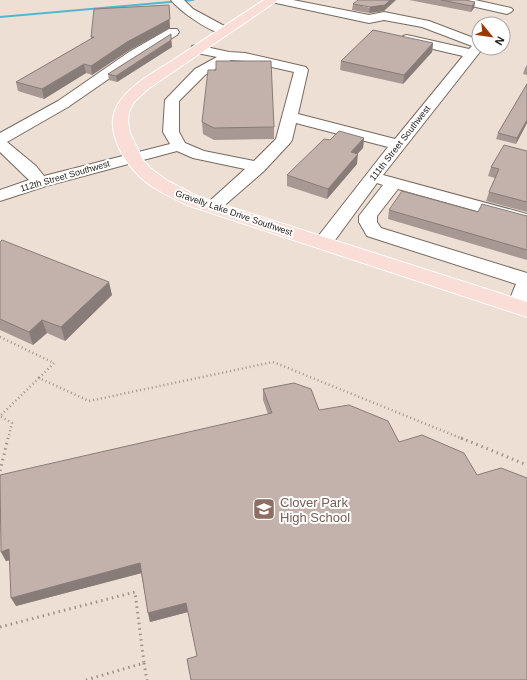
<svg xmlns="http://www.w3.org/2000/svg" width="527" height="680" font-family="Helvetica,sans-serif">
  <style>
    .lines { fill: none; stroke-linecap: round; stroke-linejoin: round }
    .stream { fill: #51b8d0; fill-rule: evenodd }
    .minor-casing { stroke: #766a60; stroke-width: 2 }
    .major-casing { stroke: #fff; stroke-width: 2 }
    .path-far1 { stroke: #9e938b; stroke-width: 2.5; stroke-dasharray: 1 3; stroke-linecap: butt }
    .path { stroke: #9e938b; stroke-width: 3; stroke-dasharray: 1.5 4; stroke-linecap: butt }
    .minor { fill: #fff; fill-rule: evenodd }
    .major { fill: #fbddd7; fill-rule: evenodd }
    .wall { fill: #a89894 }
    .shaded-wall { fill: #887c78 }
    .building { fill: #c3b1ac; stroke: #887c78 }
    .labels { text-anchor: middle; stroke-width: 4; stroke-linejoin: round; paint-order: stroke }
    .far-street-label { font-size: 9px; fill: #1e1915; stroke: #fff }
    .near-education-label { font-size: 13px; fill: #785e54; stroke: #fff; text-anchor: start }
  </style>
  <rect width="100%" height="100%" fill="#eedfd4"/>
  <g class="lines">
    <polygon class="stream" points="181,0 195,0 193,1 0,18 0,16"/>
    <g class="minor-casing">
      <g id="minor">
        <path d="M171,0H184L193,9L228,28L230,31L228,34C216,37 179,11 171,0Z"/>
        <path d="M270,0H293L369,15L384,12L429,21L479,40V48H483L383,175L527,214V225L398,189L377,216V222L381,228L527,273V307L524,311L517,313L510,311L507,306L516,284L367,236L359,222V216L383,185L377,183L330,247L323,249L316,247L314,243L316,239L388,147L296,123L292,140L290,143L264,171L218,211L212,212L206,211L203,207L245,169L193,158L177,151L46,186L0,201V190L29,180L0,152V133L58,101L129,52L169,29H177L179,32L177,35L139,58L68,107L7,142L36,166L44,176L170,144L163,132L165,100L195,69L217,57L192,52L191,49L192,46L197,45L229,52L245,53L306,67L308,70L298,114L395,139L463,56L403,42L401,39L403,36L407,35L469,49L472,46L422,27L384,20L369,23L276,3L272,2ZM231,60L245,61L294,72L276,139L254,161L204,151L185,143L179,132V101L205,75Z"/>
        <polygon points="452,0 475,0 511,8 513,10 511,12 507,14 458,3 454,2"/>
      </g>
    </g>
    <g class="major-casing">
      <path id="major" d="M264,0H278L148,89L134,102L129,112L128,121L130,133L143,160L150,168L168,181L199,197L527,302V317L187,205C173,198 159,192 147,183C127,167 103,132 117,106C130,83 159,70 181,55C208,37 236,18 264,0Z"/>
    </g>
    <g class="path-far1">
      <polyline points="0,337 54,363 39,378"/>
      <polyline points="8,439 12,423 0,416 39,378 89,401 273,362 463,439"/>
    </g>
    <g class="path">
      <polyline points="461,438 527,465"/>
      <polyline points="0,471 8,438"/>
      <polyline points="0,627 135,592 144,663"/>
      <polyline points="86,680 144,663 147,680"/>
    </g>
    <use href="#minor" class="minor"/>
    <use href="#major" class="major"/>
  </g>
  <g class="wall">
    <polygon points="409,0 465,0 475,2 474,8 471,12"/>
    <polygon points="353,4 384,11 369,13 352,10"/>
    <polygon points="170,28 128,51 92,75 86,73 44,99 18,91 16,82 91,39 91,37"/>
    <polygon points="171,34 172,47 117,82 109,80 108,74"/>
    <polygon points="433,43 432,52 403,84 340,70 341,61"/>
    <polygon points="527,65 527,75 523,74 525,68"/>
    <polygon points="527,84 527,123 516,144 496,139 498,133"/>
    <polygon points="202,122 274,127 274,139 214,140 203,134"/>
    <polygon points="364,138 363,148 357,154 357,164 327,199 287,186 287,175 330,140"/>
    <polygon points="527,151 527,212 486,201 489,192 495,178 488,176 491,167"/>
    <polygon points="389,210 478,212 527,216 527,260 388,219"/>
    <polygon points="0,242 112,295 65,341 47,333 33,345 0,330"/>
    <polygon points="294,383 197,656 188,612 150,622 141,573 16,606 10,560 6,561 1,552 268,414 263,400 263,389"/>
  </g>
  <g class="shaded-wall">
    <polygon points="390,0 396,0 384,11 369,13 370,7"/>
    <polygon points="475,2 474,8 471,12 472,6"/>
    <polygon points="169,5 170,28 128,51 92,75 91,66"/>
    <polygon points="171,40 172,47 117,82 116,76"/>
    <polygon points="433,43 432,52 403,84 404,75"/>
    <polygon points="84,64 86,73 44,99 42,89"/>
    <polygon points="527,120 527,123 516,144 517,138"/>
    <polygon points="364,138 363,148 350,162 351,152"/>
    <polygon points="358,154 357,164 327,199 328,189"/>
    <polygon points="109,282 112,295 65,341 61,327"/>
    <polygon points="42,320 47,333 33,345 29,332"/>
    <polygon points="9,549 15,559 6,561 1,552"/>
    <polygon points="140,563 142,573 16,606 11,598"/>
    <polygon points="186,603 188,612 150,622 148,613"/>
  </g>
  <g class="building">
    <polygon points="358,0 390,0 385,5 370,7 353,4"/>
    <polygon points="441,0 465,0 475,2 472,6"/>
    <polygon points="169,5 170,19 127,42 91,66 84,64 42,89 16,82 94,37 91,37 94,9"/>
    <polygon points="373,30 433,43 404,75 341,61"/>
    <polygon points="171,34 171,40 116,76 108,74"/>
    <polygon points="216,61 271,61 274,127 214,128 202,122 208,70 216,70"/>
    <polygon points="527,84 527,120 517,138 498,133"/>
    <polygon points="339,131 364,138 351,152 358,154 328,189 287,175 324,139 330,140"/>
    <polygon points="504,145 527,151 527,202 489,192 499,169 491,167"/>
    <polygon points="402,191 478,212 482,204 527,216 527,250 389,210"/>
    <polygon points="2,240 109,282 61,327 42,320 29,332 0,319 0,242"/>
    <polygon points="294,383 311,389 319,410 349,405 388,421 399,442 422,435 464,453 477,475 501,468 527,478 527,680 191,680 187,659 197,656 186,603 148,613 140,563 11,598 9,549 1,552 0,475 272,413 263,389"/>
  </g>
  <defs>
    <g id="school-square" transform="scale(1.15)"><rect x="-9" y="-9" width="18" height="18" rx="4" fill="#8d6e63" stroke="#fff"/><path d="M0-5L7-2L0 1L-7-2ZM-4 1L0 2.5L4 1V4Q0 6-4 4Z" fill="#fff"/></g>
  </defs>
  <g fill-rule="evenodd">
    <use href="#school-square" x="264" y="509"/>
  </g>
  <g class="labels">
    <g class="far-street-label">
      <text transform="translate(400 143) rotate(-52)" y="3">111th Street Southwest</text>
      <text transform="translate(65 176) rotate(-16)" y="3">112th Street Southwest</text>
      <text transform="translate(234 213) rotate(19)" y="3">Gravelly Lake Drive Southwest</text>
    </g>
    <g class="near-education-label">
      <text x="280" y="507">Clover Park<tspan x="280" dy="15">High School</tspan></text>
    </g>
  </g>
  <g transform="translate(491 36) rotate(119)"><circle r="19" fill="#ffffff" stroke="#a5a3a1"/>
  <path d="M0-3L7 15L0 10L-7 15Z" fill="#9b3700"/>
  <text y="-6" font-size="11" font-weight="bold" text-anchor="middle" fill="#1e1915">N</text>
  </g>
</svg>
